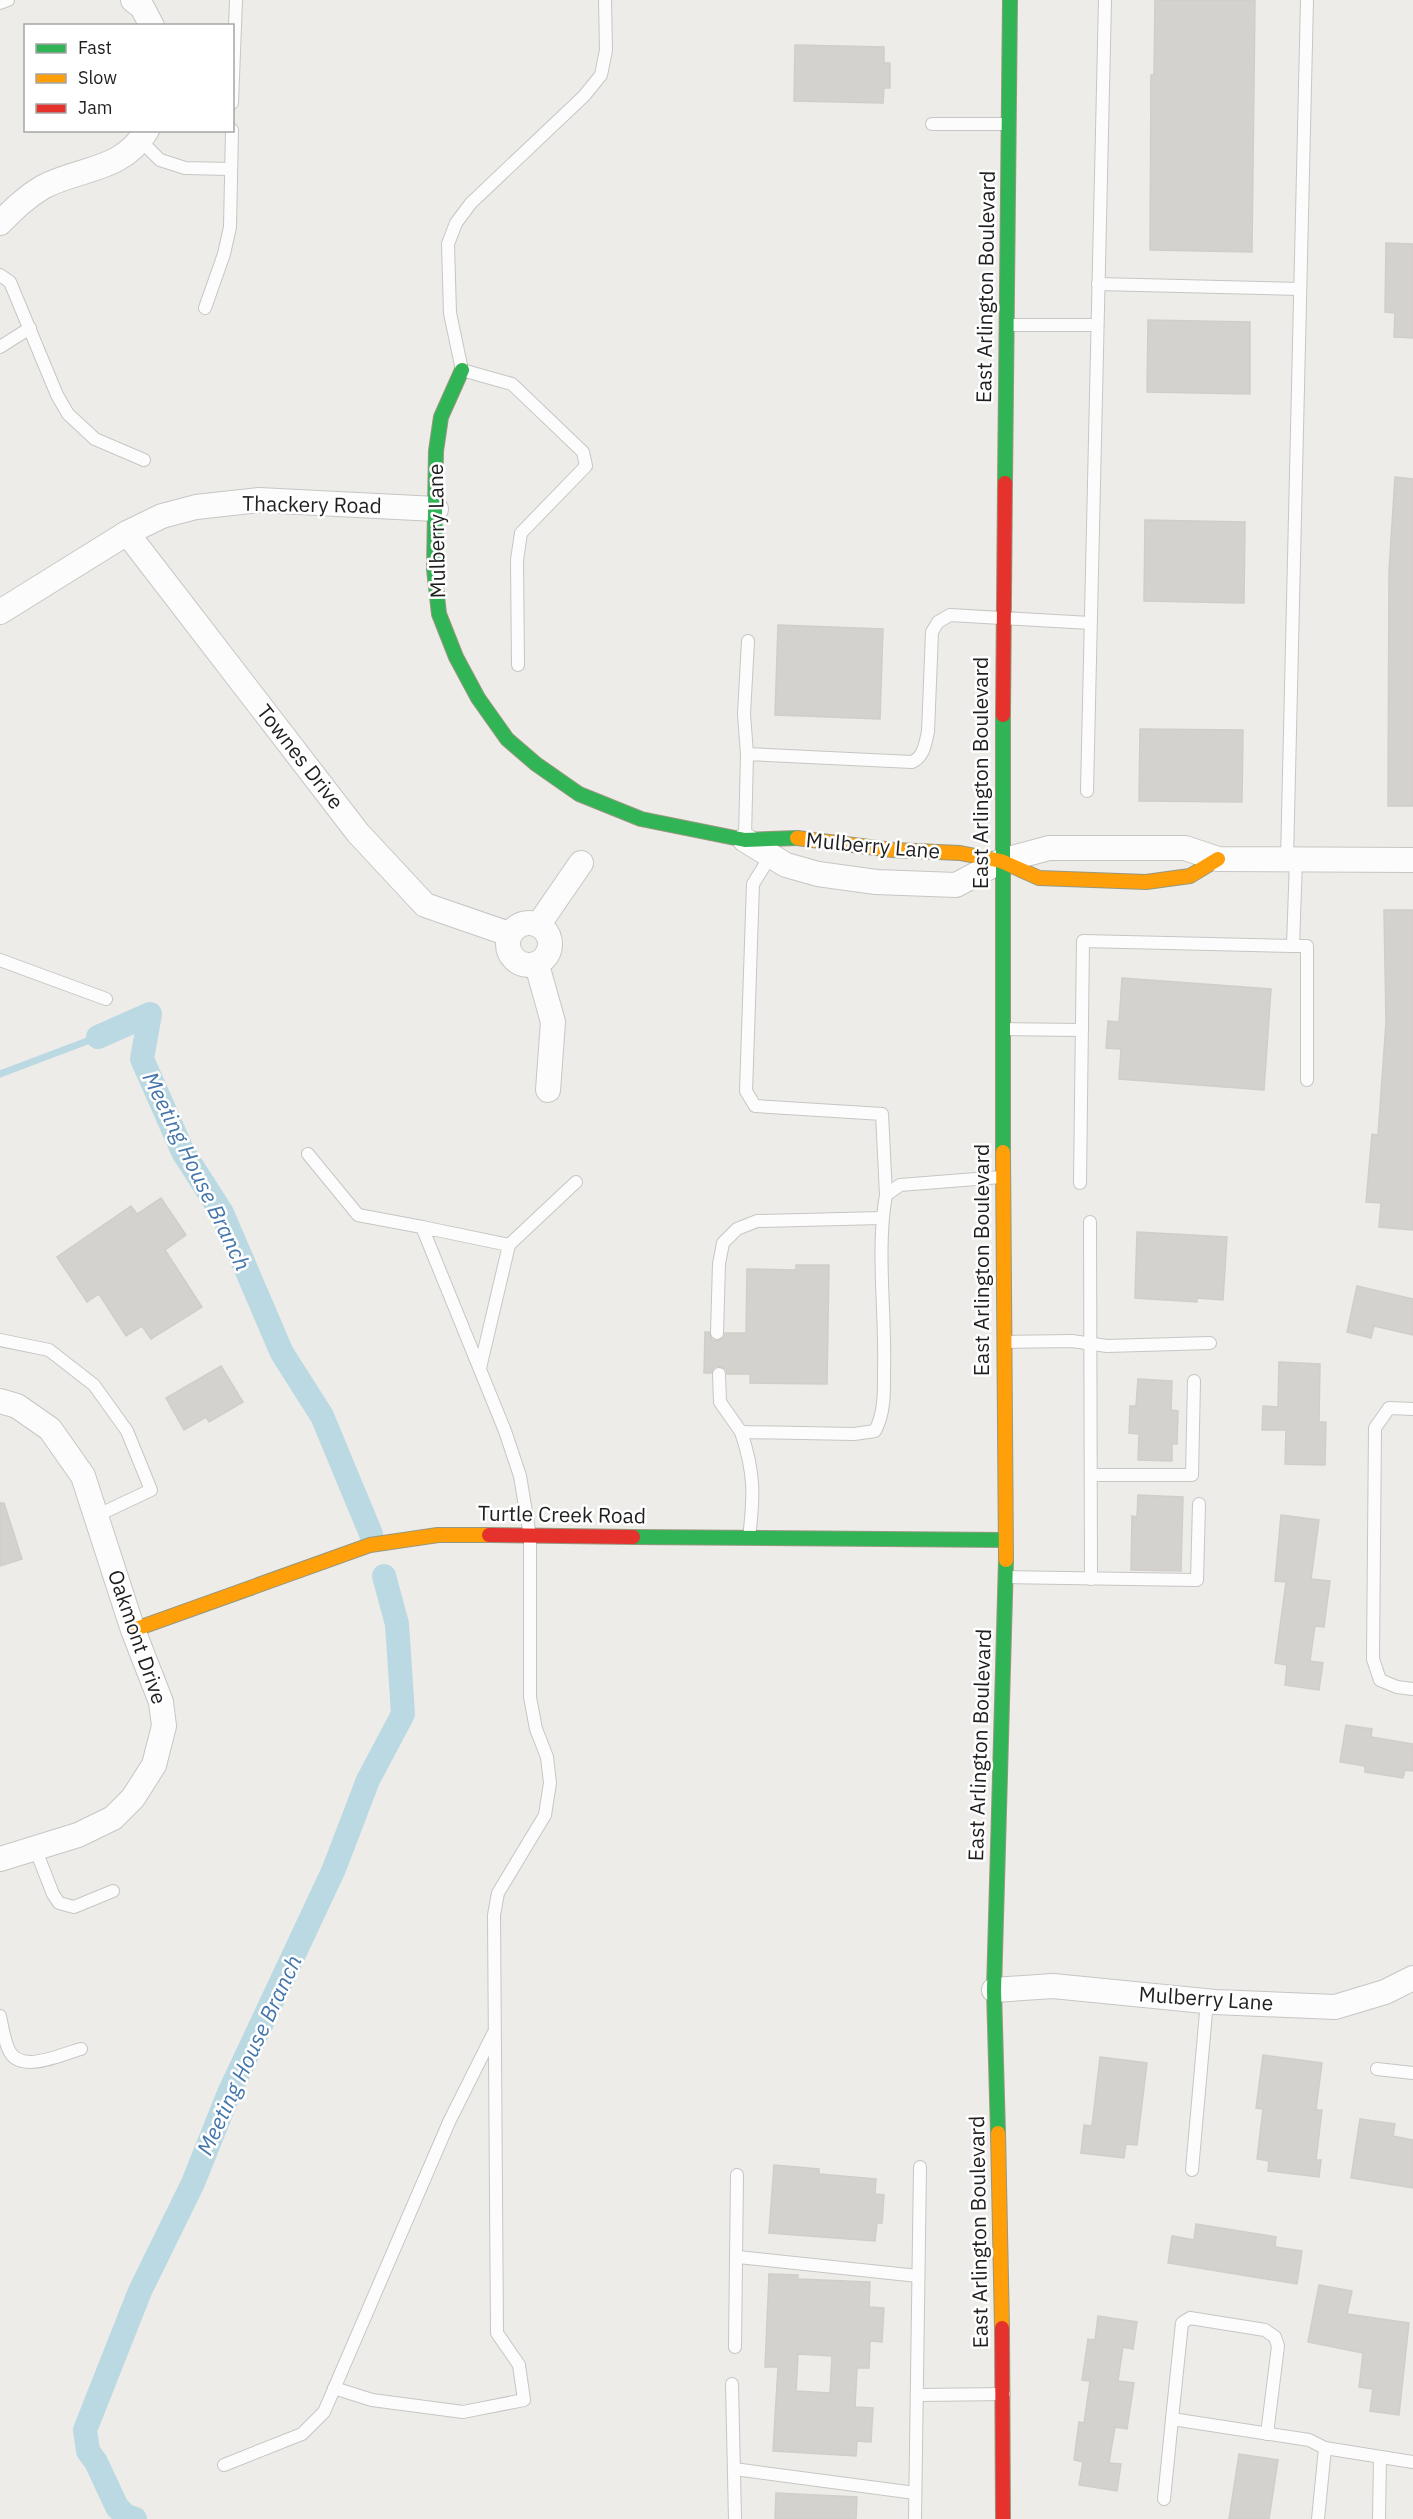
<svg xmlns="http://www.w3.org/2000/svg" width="1413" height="2519" font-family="'IBM Plex Sans',sans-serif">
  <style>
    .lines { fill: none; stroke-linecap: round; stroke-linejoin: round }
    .stream { stroke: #bbd9e2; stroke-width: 7 }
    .canal { stroke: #bbd9e2; stroke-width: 24 }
    .building { fill: #d4d2cf; stroke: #d1cec9; stroke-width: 1.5; fill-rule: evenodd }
    .lane-casing { stroke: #c6c6c4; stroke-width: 14 }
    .street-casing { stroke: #c6c6c4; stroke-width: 26 }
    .fast-casing { stroke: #96987f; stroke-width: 16 }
    .slow-casing { stroke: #96987f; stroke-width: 16 }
    .jam-casing { stroke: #96987f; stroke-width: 16 }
    .lane { stroke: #fcfcfc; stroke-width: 12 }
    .street { stroke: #fcfcfc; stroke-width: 24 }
    .fast { stroke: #30b455; stroke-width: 14 }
    .slow { stroke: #ff9f0a; stroke-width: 14 }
    .jam { stroke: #e5322d; stroke-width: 14 }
    .labels { text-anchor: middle; stroke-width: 5; stroke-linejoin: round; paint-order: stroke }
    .street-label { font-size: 21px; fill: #1f1f1f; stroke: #fff }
    .water-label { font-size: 22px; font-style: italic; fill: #4576ab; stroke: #fff }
  </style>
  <rect width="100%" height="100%" fill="#edece8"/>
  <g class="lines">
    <polyline class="stream" points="0,1074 98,1037"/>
    <g class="canal">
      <polyline points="98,1037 150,1014 142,1059 183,1152 222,1213 282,1353 322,1416 371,1534"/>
      <polyline points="135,2519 126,2516 117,2507 96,2462 88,2451 85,2430 140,2291 193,2183 229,2093 334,1869 368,1780 403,1714 397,1624 384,1576"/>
    </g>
  </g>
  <g class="building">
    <polygon points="1155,0 1255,0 1252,252 1150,250 1151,75 1154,75"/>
    <polygon points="795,45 884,47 884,63 890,63 890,88 884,88 883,103 794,101"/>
    <polygon points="1386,243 1413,244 1413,338 1394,337 1395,313 1385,312"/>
    <polygon points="1148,320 1250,322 1250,394 1147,392"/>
    <polygon points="1395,477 1413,479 1413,806 1388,806 1389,571"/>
    <polygon points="1145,520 1245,522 1244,603 1144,601"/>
    <polygon points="778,625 883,629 880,719 775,715"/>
    <polygon points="1140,729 1243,730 1242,802 1139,801"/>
    <polygon points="1384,910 1413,910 1413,1230 1379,1227 1381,1203 1366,1202 1372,1134 1378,1135 1386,1022"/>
    <polygon points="1122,978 1271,989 1264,1090 1119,1079 1121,1049 1106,1048 1108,1021 1119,1022"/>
    <polygon points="161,1198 186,1235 165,1250 202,1307 151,1339 142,1326 126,1336 99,1294 87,1302 57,1257 131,1206 137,1214"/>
    <polygon points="1137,1232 1227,1237 1223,1300 1197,1298 1197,1302 1135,1298"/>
    <polygon points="796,1265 829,1265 827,1384 750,1383 750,1374 727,1374 726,1369 719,1366 714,1367 711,1373 704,1373 705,1332 709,1332 712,1340 717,1341 724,1338 725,1333 746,1333 747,1269 796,1270"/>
    <polygon points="1357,1286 1413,1299 1413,1335 1374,1326 1371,1338 1347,1332"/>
    <polygon points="1279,1362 1320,1364 1319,1422 1326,1422 1325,1465 1285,1464 1286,1430 1262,1430 1263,1406 1278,1407"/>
    <polygon points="221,1366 243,1402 209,1422 206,1417 184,1430 166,1398"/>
    <polygon points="1138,1379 1172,1381 1171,1410 1178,1411 1177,1444 1172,1444 1172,1461 1138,1460 1139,1434 1129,1433 1130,1406 1136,1406"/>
    <polygon points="1138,1495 1183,1497 1181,1571 1131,1570 1132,1516 1137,1517"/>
    <polygon points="0,1503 4,1503 22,1559 0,1566"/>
    <polygon points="1281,1515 1319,1520 1311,1579 1330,1581 1324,1627 1315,1626 1310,1661 1323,1663 1319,1690 1285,1685 1287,1665 1275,1663 1286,1582 1275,1581"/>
    <polygon points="1346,1725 1372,1729 1371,1737 1413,1744 1413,1771 1405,1770 1403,1778 1365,1772 1365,1766 1340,1762"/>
    <polygon points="1263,2055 1322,2063 1316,2110 1322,2110 1316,2160 1321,2160 1319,2177 1268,2171 1269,2161 1257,2159 1263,2109 1256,2108"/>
    <polygon points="1100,2057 1147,2063 1137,2145 1126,2144 1124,2158 1081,2153 1084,2125 1092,2126"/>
    <polygon points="1360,2119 1395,2124 1393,2136 1413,2140 1413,2188 1351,2178"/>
    <polygon points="774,2165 819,2169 819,2174 876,2179 875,2194 884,2195 882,2223 877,2223 875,2241 769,2233"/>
    <polygon points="1196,2224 1276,2237 1275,2247 1302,2251 1297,2284 1168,2263 1172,2236 1194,2240"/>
    <path d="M769,2274L798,2275V2279L870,2282L869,2307L884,2308L882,2342L870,2341L869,2368H857L855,2407L873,2408L871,2442L857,2441L856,2456L773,2451L778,2367H765ZM798,2354L832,2356L830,2393L796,2391Z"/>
    <polygon points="1319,2285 1352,2291 1347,2314 1409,2323 1399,2415 1370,2411 1373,2389 1359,2387 1363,2353 1308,2342"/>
    <polygon points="1098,2316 1137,2322 1133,2349 1123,2347 1118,2381 1134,2383 1127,2429 1115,2427 1109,2463 1121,2464 1117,2491 1079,2485 1083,2462 1074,2460 1079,2422 1084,2423 1090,2381 1082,2380 1088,2339 1095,2340"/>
    <polygon points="1239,2454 1278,2460 1269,2519 1229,2519"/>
    <polygon points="776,2493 857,2497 856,2519 775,2519"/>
  </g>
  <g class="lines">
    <g class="lane-casing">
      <g id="lane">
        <polyline points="0,3 8,0"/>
        <polyline points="232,103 236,0"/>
        <polyline points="932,124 1008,124"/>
        <polyline points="141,141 160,160 185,168 230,169"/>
        <polyline points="0,275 10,282 57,395 68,414 95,439 144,460"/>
        <polyline points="1098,284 1300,289"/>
        <polyline points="205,308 224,254 230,227 232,130"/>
        <polyline points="1009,325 1097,325"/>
        <polyline points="0,347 30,328"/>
        <polyline points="518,665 517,560 521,533 586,466 583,452 512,384 462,370 450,313 448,244 456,223 471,203 584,96 601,75 606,50 605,0"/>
        <polyline points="747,754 744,714 748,641"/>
        <polyline points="1087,791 1105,0"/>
        <path d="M745,837L747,754L912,762C924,757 925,744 928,732L932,632L938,622L950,615L1090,623"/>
        <polyline points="771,855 753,884 746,1091 755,1106 882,1114 886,1195"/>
        <polyline points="1287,860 1307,0"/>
        <polyline points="1293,946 1307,946 1307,1080"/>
        <polyline points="0,960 106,999"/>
        <polyline points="1002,1029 1082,1030"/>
        <polyline points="308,1154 358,1215 422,1227"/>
        <polyline points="1080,1183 1083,941 1293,946 1296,860"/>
        <polyline points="1090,1222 1091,1579"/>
        <polyline points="509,1245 576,1182"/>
        <polyline points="717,1333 719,1264 723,1243 737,1229 757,1221 882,1218"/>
        <polyline points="0,1340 49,1350 94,1385 127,1431 151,1490 96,1516"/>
        <polyline points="1005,1342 1072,1341 1107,1346 1210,1343"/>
        <polyline points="719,1374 720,1402 741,1432"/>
        <polyline points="1413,1409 1389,1408 1375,1428 1373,1659 1380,1680 1397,1687 1413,1689"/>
        <polyline points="1091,1475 1192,1475 1194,1381"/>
        <path d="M749,1538C754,1496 755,1473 741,1432L854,1434L875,1431C885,1412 884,1392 884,1372C886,1315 876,1250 886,1195L900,1185L1001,1177"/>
        <polyline points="1008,1577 1197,1580 1199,1504"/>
        <polyline points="35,1848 53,1894 59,1903 74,1907 113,1891"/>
        <path d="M0,2016C2,2026 4,2038 8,2048C18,2076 61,2054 81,2049"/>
        <polyline points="1377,2069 1413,2073"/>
        <polyline points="1192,2170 1207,2001"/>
        <polyline points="738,2257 918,2276"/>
        <polyline points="735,2347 737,2175"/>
        <polyline points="732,2384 735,2519"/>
        <polyline points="334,2388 372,2400 463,2412 524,2400 519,2365 497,2333 494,1915 498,1893 545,1815 550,1783 547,1757 536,1729 530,1697 530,1536 520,1476 505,1431 422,1227 509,1245 480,1368"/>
        <polyline points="918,2395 1004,2394"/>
        <polyline points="1172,2419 1182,2323 1190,2318 1265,2330 1275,2337 1278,2346 1267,2434"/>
        <polyline points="224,2465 302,2434 324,2412 449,2122 493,2034"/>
        <polyline points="734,2469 915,2493"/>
        <polyline points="1164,2499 1172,2419 1309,2440 1325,2448 1413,2462"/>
        <polyline points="915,2519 920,2167"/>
        <polyline points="1318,2519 1325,2448"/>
        <polyline points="1379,2519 1380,2457"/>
      </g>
    </g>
    <g class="street-casing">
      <g id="street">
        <polyline points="133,0 142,7 152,26"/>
        <path d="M0,223C14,209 26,197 43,187C81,167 122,172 147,130"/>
        <polyline points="127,533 358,833 425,905 509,934"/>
        <polyline points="0,612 127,533 162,516 196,507 259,500 436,509"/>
        <polyline points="745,840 786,865 818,874 876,882 956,885 1001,861 1049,848 1185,848 1218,859 1413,860"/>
        <circle cx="529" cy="944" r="21"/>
        <polyline points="539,924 581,863"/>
        <polyline points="537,965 553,1022 548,1090"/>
        <polyline points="0,1401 17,1406 50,1429 83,1476 133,1630 161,1702 164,1726 154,1765 133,1798 113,1818 78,1835 0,1859"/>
        <polyline points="994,1990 1053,1986 1215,2002 1335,2007 1385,1992 1413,1978"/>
      </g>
    </g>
    <g class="fast-casing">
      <g id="fast">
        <polyline points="462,370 441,417 436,451 434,569 439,614 456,657 478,698 507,739 536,764 579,794 641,819 745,840 797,838"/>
        <polyline points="1005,483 1010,0"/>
        <polyline points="1003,715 1003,1152"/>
        <polyline points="633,1537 1005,1540"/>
        <polyline points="998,2133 994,1990 1006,1560"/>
      </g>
    </g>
    <g class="slow-casing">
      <g id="slow">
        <polyline points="797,838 893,850 960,853 1001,861 1039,878 1146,882 1190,876 1218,859"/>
        <polyline points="1003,1152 1006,1560"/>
        <polyline points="133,1630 370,1545 438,1535 489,1535"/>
        <polyline points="998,2133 1002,2328"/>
      </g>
    </g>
    <g class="jam-casing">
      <g id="jam">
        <polyline points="1003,715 1005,483"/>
        <polyline points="489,1535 633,1537"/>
        <polyline points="1002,2328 1003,2519"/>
      </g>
    </g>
    <use href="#lane" class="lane"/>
    <use href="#street" class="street"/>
    <use href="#fast" class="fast"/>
    <use href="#slow" class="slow"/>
    <use href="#jam" class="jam"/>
  </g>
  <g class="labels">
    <g class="street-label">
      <text transform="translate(986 287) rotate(-89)" y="7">East Arlington Boulevard</text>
      <text transform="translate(312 505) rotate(1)" y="7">Thackery Road</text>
      <text transform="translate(437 531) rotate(-91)" y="7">Mulberry Lane</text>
      <text transform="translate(300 757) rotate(52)" y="7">Townes Drive</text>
      <text transform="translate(981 773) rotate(-90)" y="7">East Arlington Boulevard</text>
      <text transform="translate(873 846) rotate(5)" y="7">Mulberry Lane</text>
      <text transform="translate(982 1260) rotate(-90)" y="7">East Arlington Boulevard</text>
      <text transform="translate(562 1515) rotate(1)" y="7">Turtle Creek Road</text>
      <text transform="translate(137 1637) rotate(71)" y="7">Oakmont Drive</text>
      <text transform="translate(980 1745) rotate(-88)" y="7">East Arlington Boulevard</text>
      <text transform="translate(1206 1999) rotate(4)" y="7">Mulberry Lane</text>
      <text transform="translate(979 2232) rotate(-91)" y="7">East Arlington Boulevard</text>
    </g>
    <g class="water-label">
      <text transform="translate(197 1171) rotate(64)" y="8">Meeting House Branch</text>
      <text transform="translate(249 2055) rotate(-65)" y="8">Meeting House Branch</text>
    </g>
  </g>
  <rect x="24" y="24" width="210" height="108" fill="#ffffff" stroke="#a5a5a5" stroke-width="1.5"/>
  <rect x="36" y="44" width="30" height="9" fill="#30b455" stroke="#a5a5a5" stroke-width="1.5"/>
  <text x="78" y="54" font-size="18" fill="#1f1f1f">Fast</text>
  <rect x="36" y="74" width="30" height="9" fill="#ff9f0a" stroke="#a5a5a5" stroke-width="1.5"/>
  <text x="78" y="84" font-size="18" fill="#1f1f1f">Slow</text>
  <rect x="36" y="104" width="30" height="9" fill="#e5322d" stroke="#a5a5a5" stroke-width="1.5"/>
  <text x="78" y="114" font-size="18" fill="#1f1f1f">Jam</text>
</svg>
